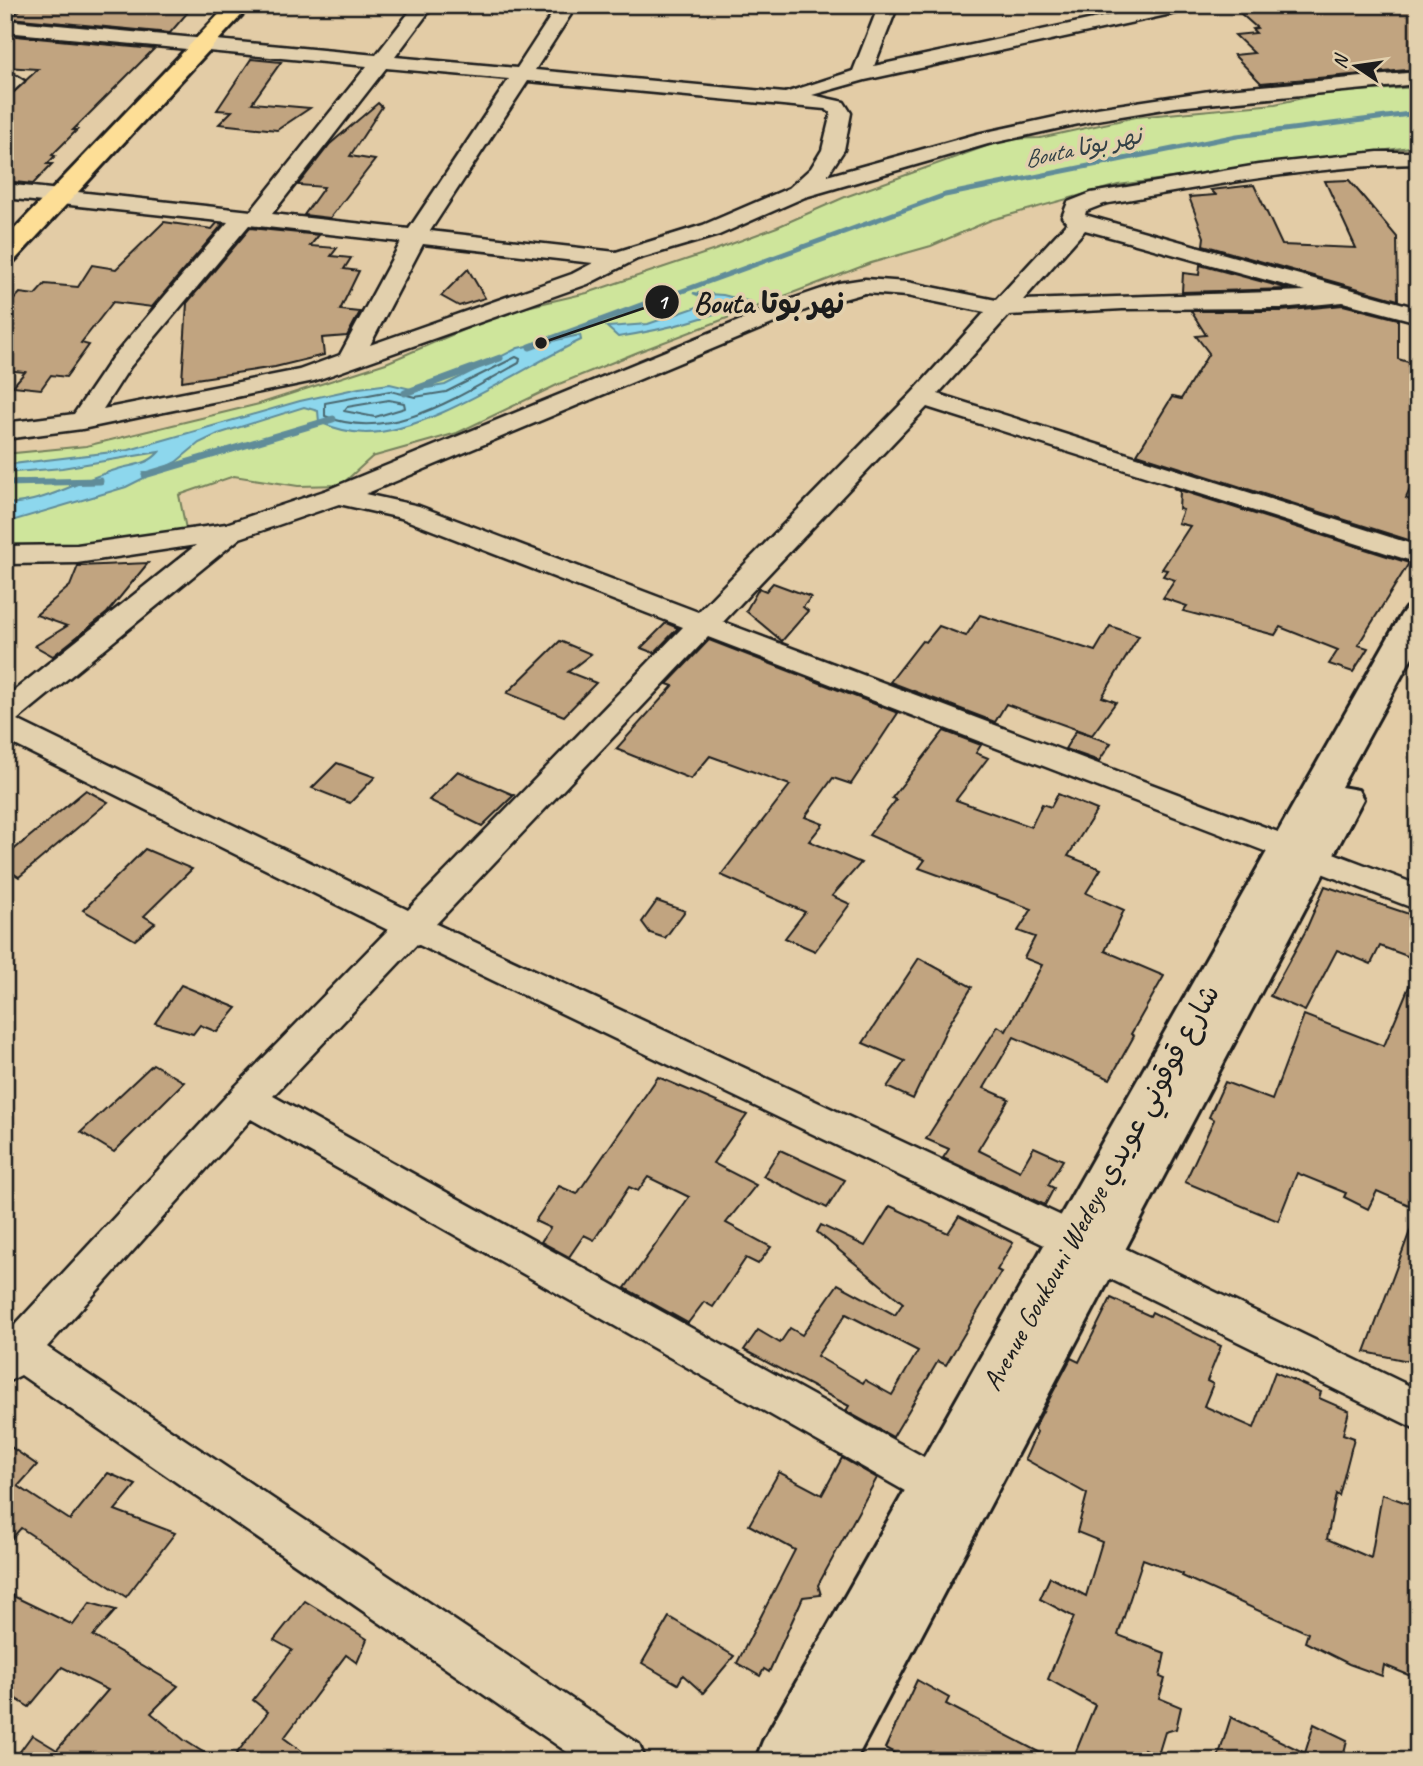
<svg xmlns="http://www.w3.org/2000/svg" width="1423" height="1766" font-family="Caveat,'Playpen Sans Arabic',sans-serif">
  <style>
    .green { fill: #cee59b; stroke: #75805c; stroke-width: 2 }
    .water { fill: #8dd7ed; stroke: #608c99; stroke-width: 2 }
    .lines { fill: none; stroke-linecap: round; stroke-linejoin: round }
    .shore { stroke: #496770; stroke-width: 2 }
    .stream-far1 { stroke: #608c99; stroke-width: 5 }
    .stream { stroke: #608c99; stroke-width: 7 }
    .building { fill: #c1a480; stroke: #1c1c1c; stroke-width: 2; fill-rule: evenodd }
    .street-casing { stroke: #1c1c1c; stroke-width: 5 }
    .secondary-casing { stroke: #1c1c1c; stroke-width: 6 }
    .primary-casing { stroke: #1c1c1c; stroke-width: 6 }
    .street { fill: #e2d0ad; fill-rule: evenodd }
    .secondary { fill: #e2d0ad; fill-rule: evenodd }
    .primary { fill: #fdde96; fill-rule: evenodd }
    .labels { text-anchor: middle; stroke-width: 7; stroke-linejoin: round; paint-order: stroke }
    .far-water-label { font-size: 24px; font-style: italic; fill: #334146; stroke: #e2d0ad }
    .street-label { font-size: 28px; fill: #1c1c1c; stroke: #e2d0ad }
    .leader { fill: none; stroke: #1c1c1c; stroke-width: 2.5 }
    .callout-dot { fill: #1c1c1c; stroke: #e2d0ad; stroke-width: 2.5 }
    .mark-label { font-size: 21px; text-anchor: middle; font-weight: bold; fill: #fff }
    .callout-label { font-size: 30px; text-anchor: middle; font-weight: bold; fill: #1c1c1c; stroke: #e2d0ad; stroke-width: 7; stroke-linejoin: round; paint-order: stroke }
  </style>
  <rect width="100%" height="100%" fill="#e3cca6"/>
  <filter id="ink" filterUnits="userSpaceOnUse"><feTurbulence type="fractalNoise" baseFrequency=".0143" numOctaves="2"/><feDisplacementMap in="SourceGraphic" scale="14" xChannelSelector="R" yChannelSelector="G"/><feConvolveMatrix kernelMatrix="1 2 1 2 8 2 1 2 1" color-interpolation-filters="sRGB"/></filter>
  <g filter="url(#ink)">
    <polygon class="green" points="1418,87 1418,146 1118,185 991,220 931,246 871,263 638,352 559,384 457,433 372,457 341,485 298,486 234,476 179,495 186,529 81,548 5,546 5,454 86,446 259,404 386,363 505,312 587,293 715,250 777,227 845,197 1006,139 1040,138 1136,117 1275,104 1326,93"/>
    <g class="water">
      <path d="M693,293L723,295L747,301C707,319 662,330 618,337L607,327L648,324L706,304L702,297Z"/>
      <path d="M580,335L581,340C523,367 429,433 366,433C350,433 333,428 319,422L318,411L304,407L218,434L199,443L176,462L126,487L5,523V504C46,503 77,481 115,470C132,464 147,466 159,452L62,468L5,473V465L129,450L300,401L359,388L390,384L415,390L445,385L518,348Z"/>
    </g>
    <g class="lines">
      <g class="shore">
        <path d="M516,357L520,359L519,363C462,394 391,444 325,416V403L390,391L415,397L446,392Z"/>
        <polygon points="389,400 404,403 405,408 375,417 344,411 347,407"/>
      </g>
      <polyline class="stream-far1" points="655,301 945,195 1237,136 1418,113"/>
      <g class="stream">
        <polyline points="530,347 660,299"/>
        <polyline points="405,393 500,358"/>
        <polyline points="145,475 333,419"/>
        <polyline points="5,483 100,481"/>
      </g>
    </g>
    <g class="building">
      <polygon points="26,5 194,5 170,33 10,18"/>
      <polygon points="1231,5 1405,5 1418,16 1418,69 1261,83 1234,55 1254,53 1235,35 1256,33 1252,29 1257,28"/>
      <polygon points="5,35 154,49 73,130 77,130 52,155 55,156 47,164 52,164 33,184 5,181 5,100 38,69 5,67"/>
      <polygon points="251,59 281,62 252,103 310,108 277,130 219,124 232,111 217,110"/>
      <polygon points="378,103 382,107 350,156 375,160 330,218 304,215 324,187 298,185 330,144"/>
      <polygon points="1349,180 1397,237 1398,300 1203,245 1204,237 1189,197 1216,195 1211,190 1254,185 1282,245 1356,248 1325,181"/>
      <polygon points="164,222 212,229 217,223 223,224 152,307 113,302 81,343 89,345 66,377 51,375 41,389 13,386 25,372 5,370 5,309 20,293 35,295 45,284 78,287 92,265 116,269"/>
      <polygon points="250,228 319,235 310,246 337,248 331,256 351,258 344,269 359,271 340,310 360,312 347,336 322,338 324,355 275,367 182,381 187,303"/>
      <polygon points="1200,265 1289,289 1182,292 1183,273 1199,275"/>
      <polygon points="468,269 485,298 459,306 441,296"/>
      <polygon points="1343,305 1398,319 1398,359 1418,365 1418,472 1406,498 1418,504 1418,543 1137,454 1172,397 1181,399 1209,353 1196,336 1206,335 1191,311 1281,311"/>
      <polygon points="1173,488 1409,563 1358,645 1368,648 1353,672 1329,664 1338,650 1280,627 1275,635 1183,611 1187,606 1163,598 1175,580 1163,576 1167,570 1162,569 1190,526 1178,523 1183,510 1179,509 1180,492"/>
      <polygon points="148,563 107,613 53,656 35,646 67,626 36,615 70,586 78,566"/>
      <polygon points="773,583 811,597 803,607 808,611 782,641 746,611 759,588 766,591"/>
      <polygon points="980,615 1095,651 1110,626 1139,636 1102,697 1116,702 1092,735 1006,704 995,722 890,682 922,641 926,642 939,626 966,636"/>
      <polygon points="666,623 678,628 654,653 641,648"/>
      <polygon points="709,640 898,713 851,784 833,778 805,817 823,824 809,841 861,863 832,896 850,904 815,951 785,938 805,912 721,875 790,785 710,756 691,779 616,749 673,686 667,684"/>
      <polygon points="560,641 591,654 568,672 596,683 564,716 507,693"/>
      <polygon points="944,731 981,745 976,753 988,758 956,800 1031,827 1042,804 1051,807 1058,794 1097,810 1068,856 1101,869 1086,893 1124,910 1105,951 1164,976 1131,1034 1134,1036 1110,1079 1014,1037 984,1088 1009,1099 978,1150 1020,1171 1034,1147 1063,1160 1048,1185 1054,1188 1045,1205 943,1158 949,1149 926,1139 998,1026 1006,1031 1042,965 1024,958 1035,937 1018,931 1032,909 919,868 925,860 869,835 896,800 892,798"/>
      <polygon points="1076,731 1111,743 1099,761 1065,749"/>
      <polygon points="337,763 375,777 350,803 312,788"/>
      <polygon points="458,771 484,782 514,795 482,826 429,800"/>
      <polygon points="86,790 108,802 19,877 5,868 5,857"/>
      <polygon points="145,849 192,869 144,916 155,923 135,940 83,910"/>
      <polygon points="1325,886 1418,917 1418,960 1380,946 1371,964 1337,950 1305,1011 1270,996 1305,932"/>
      <polygon points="657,901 685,911 665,938 650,933 642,922"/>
      <polygon points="919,958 972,987 948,1026 913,1099 887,1087 905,1061 863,1043"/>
      <polygon points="1418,965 1418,1209 1377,1191 1368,1209 1344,1197 1346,1193 1297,1173 1278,1221 1185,1182 1214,1120 1209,1117 1225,1082 1272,1100 1304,1015 1384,1046"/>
      <polygon points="181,985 237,1008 217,1032 200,1025 193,1034 155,1023"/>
      <polygon points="153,1064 184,1082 114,1152 81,1132"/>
      <polygon points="658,1077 747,1115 713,1163 756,1185 726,1223 771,1247 758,1264 746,1258 713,1307 704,1302 688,1323 625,1288 689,1197 648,1177 638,1191 629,1187 594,1240 584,1235 569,1257 541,1242 550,1228 535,1221 559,1186 577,1194"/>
      <polygon points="780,1150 845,1180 827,1208 763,1176"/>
      <path d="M890,1206L948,1233L959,1216L1013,1243L997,1270L1001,1272L946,1365L938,1361L893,1437L846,1411L849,1406L744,1350L758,1330L780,1343L790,1328L802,1335L838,1284L895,1315L903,1303L817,1232L821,1225L865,1246ZM846,1314L918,1351L892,1395L865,1380L863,1383L817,1356Z"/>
      <polygon points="1416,1215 1418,1216 1418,1363 1365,1352"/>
      <polygon points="1111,1298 1150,1316 1152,1312 1221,1346 1207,1381 1213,1384 1204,1406 1254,1428 1275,1372 1321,1392 1319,1398 1349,1411 1343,1434 1354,1438 1339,1496 1336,1494 1327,1539 1371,1558 1382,1494 1418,1507 1418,1679 1384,1665 1382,1676 1349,1664 1305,1642 1308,1633 1182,1576 1183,1574 1143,1559 1118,1635 1165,1653 1160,1677 1165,1679 1159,1698 1181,1707 1176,1729 1165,1732 1158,1755 1144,1749 1139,1761 1072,1761 1095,1705 1048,1679 1074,1617 1040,1599 1050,1577 1086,1596 1102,1542 1077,1532 1087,1494 1025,1459 1037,1432 1034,1428 1071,1358 1079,1362"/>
      <polygon points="5,1443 37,1465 18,1486 70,1520 108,1473 136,1485 115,1510 175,1533 126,1597 21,1528 5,1546"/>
      <polygon points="842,1458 877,1478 818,1585 821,1595 803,1597 769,1672 764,1669 760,1676 737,1663 795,1550 749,1525 779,1472 822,1495"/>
      <polygon points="5,1592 73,1625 90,1603 116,1610 93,1636 178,1686 151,1713 184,1740 217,1761 13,1761 32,1735 57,1750 108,1690 62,1667 29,1707 5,1692"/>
      <polygon points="305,1601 367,1639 357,1663 346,1655 284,1738 315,1761 231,1761 268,1712 253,1700 292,1650 274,1640"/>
      <polygon points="669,1617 734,1656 703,1693 683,1675 678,1684 642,1663"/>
      <polygon points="917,1680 949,1698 946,1704 1056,1761 909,1761 885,1748"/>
      <polygon points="1231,1717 1305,1753 1314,1724 1347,1740 1342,1761 1217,1761"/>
    </g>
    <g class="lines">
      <g class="street-casing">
        <g id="street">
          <path d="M415,5H434L395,57L517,68L558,5H577L535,70L785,93L853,71L879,5H898L874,66L1158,5H1194L1185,11L865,80L812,95L844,102L851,113L844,150L827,176L977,134L1097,108L1216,90L1418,72V84L1176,107L1097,120L988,144L805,197L719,235L637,259L588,284L314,381L82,429L5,439V423L74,414L112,358L228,222L5,198V184L251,211L367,66L5,32V20L376,55ZM386,68L509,79L409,229L272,214ZM528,81L825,109L831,113L822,150L811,168L789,188L703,225L616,252L430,231ZM249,225L401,242L340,355L299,370L103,409L130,367ZM423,244L593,263L572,274L370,345Z"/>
          <polygon points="14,75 24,81 12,92 5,94 5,78"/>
          <path d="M1378,152H1418V164C1312,166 1208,186 1104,204L1086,211L1085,215L1418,308V322L1343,302L1281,308L1123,309L1009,315L938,394L1418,546V563L927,407L723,622L1418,885V910L708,637L436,924L1085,1227L1090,1240L1098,1237L1112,1242L1418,1390V1430L1084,1266L1079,1253L1071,1256L1057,1251L417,944L273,1096L949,1471L956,1485L949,1499L934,1505L919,1499L251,1119L47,1347L639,1744L646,1761H580L21,1375L5,1383V1323L14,1326L234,1088L388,930L5,740V698L196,545L77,563L5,564V546L77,545L226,524L327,490L792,299L839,283L865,279L907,282L996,300L1067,223L1062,217L1068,202L1091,193L1258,165ZM1085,230L1306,291L1023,300ZM865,293L907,296L985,312L913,392L698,612L419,506L365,494L808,309ZM339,504L401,518L683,627L408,910L17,720L240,538Z"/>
        </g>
      </g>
      <g class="secondary-casing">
        <polygon id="secondary" points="1418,604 1418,646 1341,787 1358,790 1363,799 855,1761 755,1761 763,1741 1401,615 1406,608"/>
      </g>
      <g class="primary-casing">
        <polygon id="primary" points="228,5 251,5 14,261 5,263 5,239"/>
      </g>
      <use href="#street" class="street"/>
      <use href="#secondary" class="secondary"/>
      <use href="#primary" class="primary"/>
    </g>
  </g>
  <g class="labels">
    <g class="far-water-label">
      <text transform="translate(1083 147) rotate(-12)" y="8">Bouta نهر بوتا</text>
    </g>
    <g class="street-label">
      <text transform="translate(1100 1187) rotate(-61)" y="10">Avenue Goukouni Wedeye شارع قوقوني عويدي</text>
    </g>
  </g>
  <path class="leader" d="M541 343L662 302"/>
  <g class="callout-dot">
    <circle cx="541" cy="343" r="7"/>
    <circle cx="662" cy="302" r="18"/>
  </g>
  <g class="mark-label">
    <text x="662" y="309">1</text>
  </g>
  <g class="callout-label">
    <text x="769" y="313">Bouta نهر بوتا</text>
  </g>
  <rect width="1423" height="1766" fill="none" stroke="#e2d0ad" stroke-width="28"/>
  <rect x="14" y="14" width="1395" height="1738" fill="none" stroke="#1c1c1c" stroke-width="2.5" filter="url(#ink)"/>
  <g transform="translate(1356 66) rotate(283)" stroke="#e2d0ad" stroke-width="5" paint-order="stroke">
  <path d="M0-5L12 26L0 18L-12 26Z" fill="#1c1c1c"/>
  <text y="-10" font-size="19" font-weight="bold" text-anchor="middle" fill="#1c1c1c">N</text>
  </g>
</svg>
